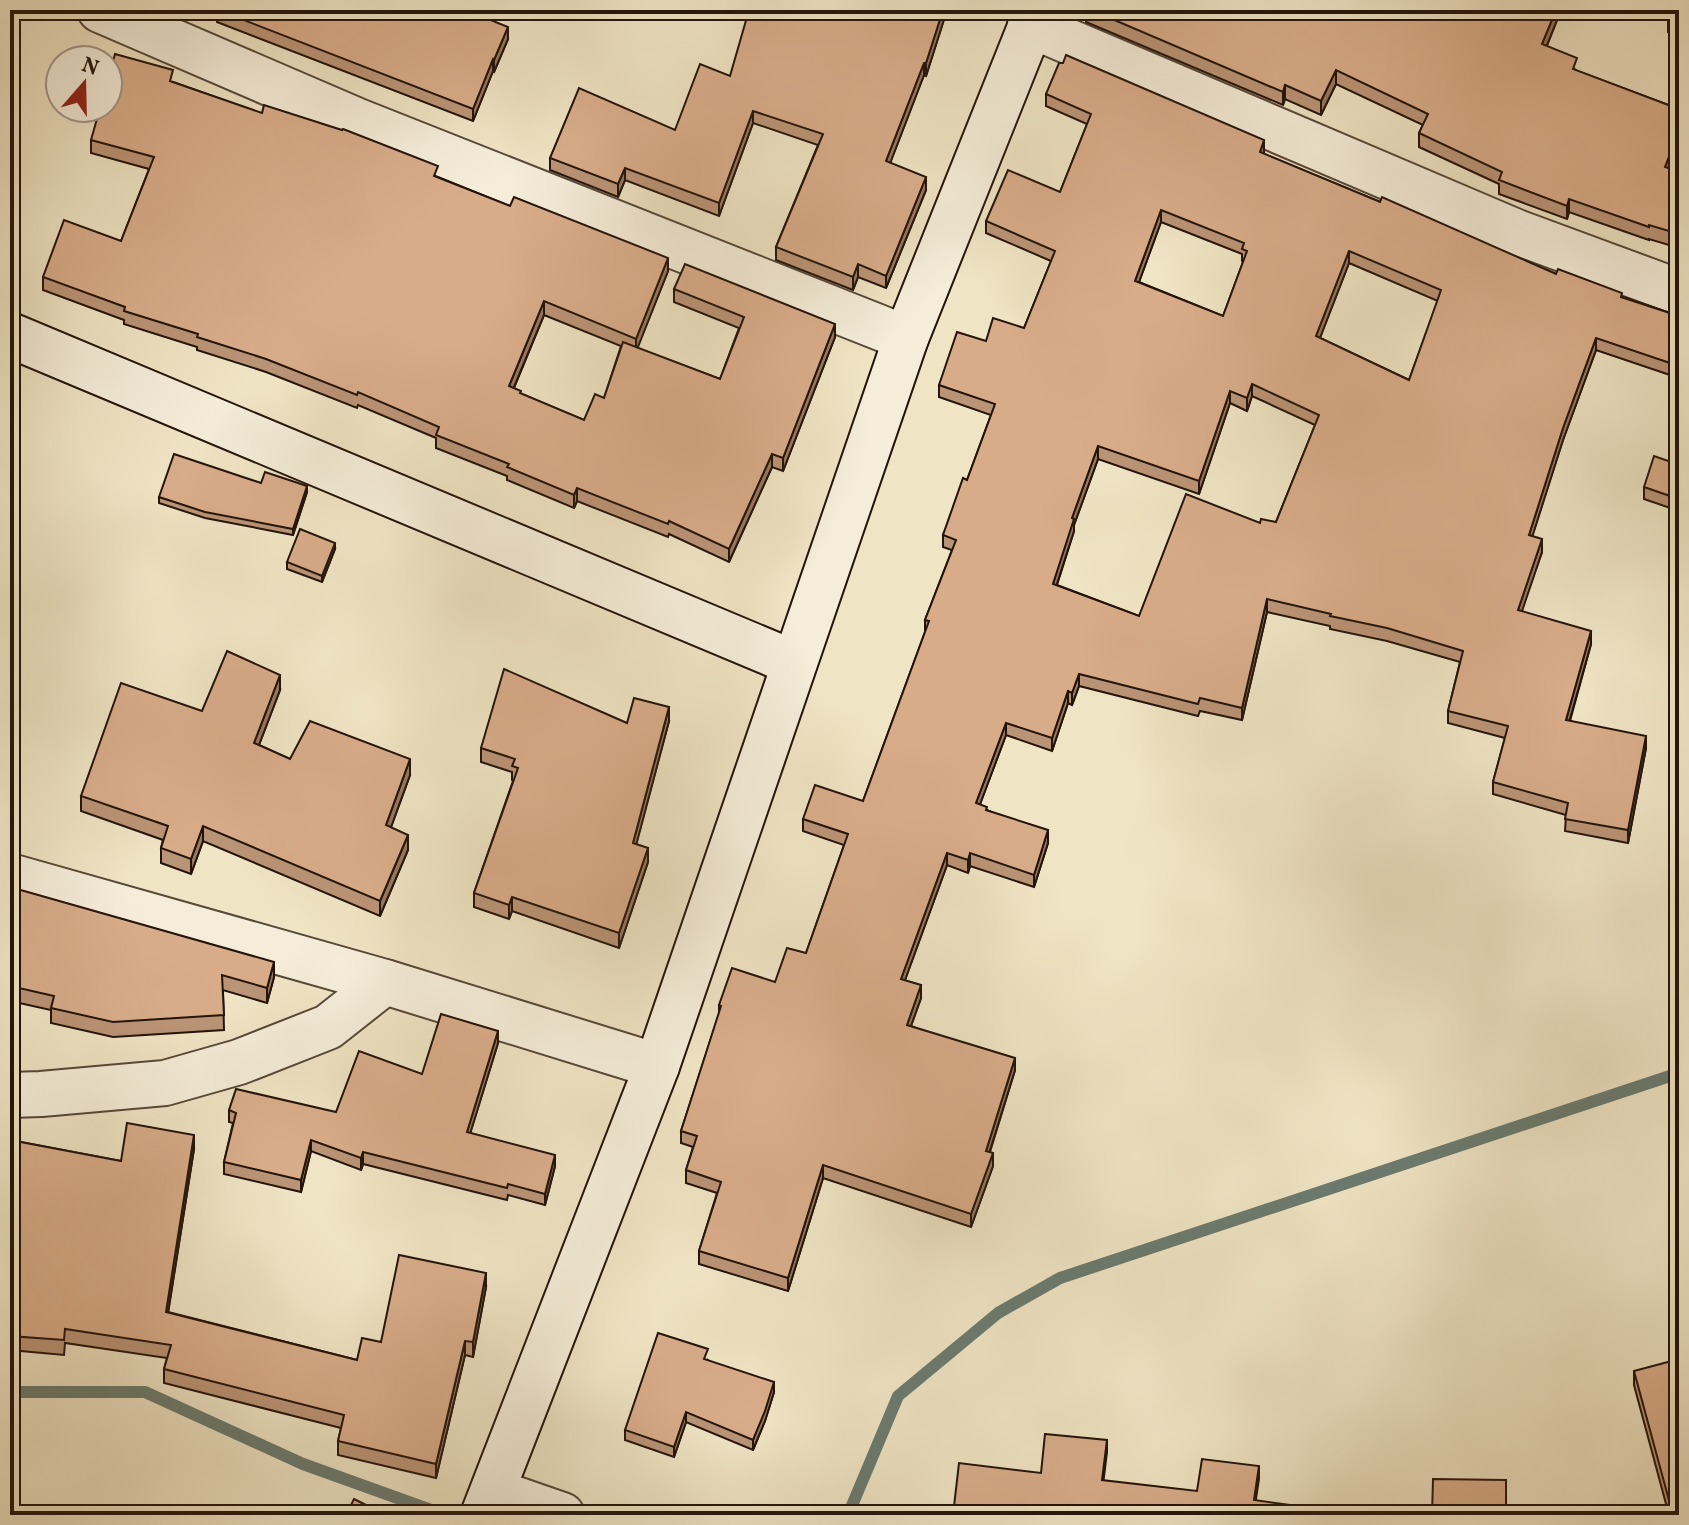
<svg xmlns="http://www.w3.org/2000/svg" width="1689" height="1525" font-family="Vollkorn,serif">
  <style>
    .lines { fill: none; stroke-linecap: round; stroke-linejoin: round }
    .stream { stroke: #6a7b70; stroke-width: 12 }
    .street-casing { stroke: #564839; stroke-width: 48 }
    .secondary-casing { stroke: #23140b; stroke-width: 48 }
    .street { stroke: #f5edd9; stroke-width: 44 }
    .secondary { stroke: #f5edd9; stroke-width: 44 }
    .wall { fill: #ba9476; stroke: #23140b; stroke-width: 2; fill-rule: evenodd }
    .shaded-wall { fill: #977860; stroke: #23140b; stroke-width: 2 }
    .building { fill: #d8ac89; stroke: #23140b; stroke-width: 2; fill-rule: evenodd }
  </style>
  <rect width="100%" height="100%" fill="#efe4c4"/>
  <filter id="stains"><feTurbulence type="fractalNoise" baseFrequency=".0025" numOctaves="4"/><feColorMatrix values="0 0 0 0 .2 0 0 0 0 .09 0 0 0 0 .02 0 0 0 .5 -.17"/></filter>
  <radialGradient id="worn" r=".72"><stop offset=".6" stop-color="#630" stop-opacity="0"/><stop offset="1" stop-color="#630" stop-opacity=".3"/></radialGradient>
  <g class="lines">
    <g class="stream">
      <polyline points="10,1392 145,1392 303,1464 442,1514"/>
      <polyline points="848,1515 898,1396 998,1313 1060,1278 1679,1073"/>
    </g>
    <g class="street-casing">
      <g id="street">
        <polyline points="100,10 358,121 906,338"/>
        <polyline points="1030,25 1519,233 1679,292"/>
        <polyline points="10,876 385,982 657,1066"/>
        <polyline points="10,1095 41,1094 165,1083 239,1062 328,1027 385,982"/>
        <polyline points="493,1491 562,1515"/>
      </g>
    </g>
    <g class="secondary-casing">
      <g id="secondary">
        <polyline points="10,335 794,663"/>
        <polyline points="483,1515 657,1066 906,338 1037,10"/>
      </g>
    </g>
    <use href="#street" class="street"/>
    <use href="#secondary" class="secondary"/>
  </g>
  <g class="wall">
    <polygon points="217,10 508,39 494,72 493,71 473,121 217,22"/>
    <polygon points="947,10 926,76 924,75 890,163 926,190 886,288 858,277 853,290 776,260 776,247 818,145 753,123 719,216 625,180 618,197 550,170 550,158 675,130 730,76"/>
    <polygon points="1086,10 1561,10 1547,46 1577,71 1679,109 1679,144 1670,169 1679,172 1679,248 1649,239 1649,240 1569,212 1567,219 1499,194 1499,184 1419,147 1419,133 1423,125 1336,84 1321,115 1285,99 1283,105 1086,22"/>
    <polygon points="1679,10 1679,35 1668,32 1668,20"/>
    <path d="M173,82L438,177L668,271L637,348L720,379L739,328L674,302V289L835,337L783,471L772,467L729,562L669,534L668,537L577,501L574,508L507,480V476L436,448V438L358,405L357,408L266,372L197,350V347L124,324V320L43,290V277L121,241L149,169L91,153V140ZM544,315L621,346L604,398L584,420L521,394L514,388Z"/>
    <path d="M1046,94L1264,152V154L1556,274L1679,316V378L1596,350L1563,440L1532,536L1542,552L1521,611L1591,644L1570,721L1646,748L1628,843L1565,831L1566,815L1493,794V782L1505,738L1448,723V711L1460,662L1387,641L1330,629V626L1267,612L1242,720L1200,711L1198,716L1079,686L1072,705L1068,703L1052,751L1006,735L980,804L987,810L1048,843L1034,887L970,866L968,873L947,865L905,980L921,998L911,1026L1015,1070L990,1152L993,1166L971,1227L823,1178L788,1291L699,1264V1251L717,1193L686,1183V1170L693,1147L681,1143V1131L719,1014V1005L775,982L806,953L844,845L803,831V819L863,801L925,632V620L952,550L943,547V535L967,480L991,415L939,397V385L986,341L1024,328L1051,261L986,233V221L1060,192L1087,124L1046,106ZM1161,222L1242,254V261L1243,262L1223,316L1139,282ZM1349,263L1438,301L1409,380L1320,338ZM1252,396L1315,425L1276,522L1260,523L1139,616L1057,585L1074,531V525L1098,459L1199,494L1230,403L1247,411Z"/>
    <polygon points="1679,449 1679,511 1644,499 1644,487 1674,463"/>
    <polygon points="261,483 307,492 293,535 205,518 159,503 159,497"/>
    <polygon points="335,549 322,582 287,569 287,562"/>
    <polygon points="1679,602 1679,625 1676,624 1676,611"/>
    <polygon points="280,690 259,745 290,759 410,775 391,827 408,850 380,916 203,841 191,874 161,863 161,848 163,840 81,811 81,796 202,711"/>
    <polygon points="669,721 636,844 648,862 619,948 512,911 509,919 474,907 474,893 513,781 512,780 512,772 481,762 481,748 627,723"/>
    <polygon points="10,887 274,977 267,1003 223,990 224,1030 113,1037 51,1023 51,1010 10,1001"/>
    <polygon points="498,1043 470,1133 555,1166 545,1205 508,1195 507,1200 363,1164 361,1170 311,1151 301,1192 224,1174 224,1162 233,1123 229,1122 229,1110 336,1112 422,1074"/>
    <polygon points="10,1140 121,1161 194,1149 168,1312 357,1360 381,1342 486,1287 473,1357 465,1355 436,1478 338,1455 338,1441 341,1428 164,1383 164,1369 167,1358 65,1343 64,1355 10,1350"/>
    <polygon points="708,1359 707,1360 774,1392 765,1421 753,1450 686,1422 674,1457 625,1440 625,1430"/>
    <polygon points="1634,1371 1679,1515 1669,1515 1634,1385"/>
  </g>
  <g class="shaded-wall">
    <polygon points="943,10 947,10 926,76 926,63"/>
    <polygon points="1556,10 1561,10 1542,57 1542,44"/>
    <polygon points="508,27 508,39 494,72 494,60"/>
    <polygon points="493,59 493,71 473,121 473,109"/>
    <polygon points="924,63 924,75 886,174 886,161"/>
    <polygon points="1336,70 1336,84 1321,115 1321,101"/>
    <polygon points="1285,85 1285,99 1283,105 1283,92"/>
    <polygon points="753,111 753,123 719,216 719,203"/>
    <polygon points="1679,131 1679,144 1665,181 1665,167"/>
    <polygon points="1264,140 1264,152 1260,164 1260,152"/>
    <polygon points="625,168 625,180 618,197 618,184"/>
    <polygon points="926,177 926,190 886,288 886,276"/>
    <polygon points="1569,199 1569,212 1567,219 1567,206"/>
    <polygon points="1161,210 1161,222 1135,293 1135,281"/>
    <polygon points="1349,251 1349,263 1316,348 1316,336"/>
    <polygon points="668,258 668,271 636,352 636,339"/>
    <polygon points="858,264 858,277 853,290 853,277"/>
    <polygon points="544,301 544,315 509,399 509,386"/>
    <polygon points="835,324 835,337 783,471 783,458"/>
    <polygon points="1596,338 1596,350 1563,440 1529,547 1529,535 1563,428"/>
    <polygon points="1252,384 1252,396 1247,411 1247,398"/>
    <polygon points="1230,391 1230,403 1199,494 1199,481"/>
    <polygon points="1098,446 1098,459 1074,525 1074,531 1053,596 1053,584 1072,518"/>
    <polygon points="772,454 772,467 729,562 729,549"/>
    <polygon points="307,486 307,492 293,535 293,529"/>
    <polygon points="577,488 577,501 574,508 574,495"/>
    <polygon points="1542,539 1542,552 1518,623 1518,610"/>
    <polygon points="335,543 335,549 322,582 322,576"/>
    <polygon points="1267,599 1267,612 1242,720 1242,708"/>
    <polygon points="1591,631 1591,644 1566,733 1566,720"/>
    <polygon points="1079,674 1079,686 1072,705 1072,693"/>
    <polygon points="280,675 280,690 254,758 254,743"/>
    <polygon points="1068,691 1068,703 1052,751 1052,738"/>
    <polygon points="669,707 669,721 633,857 633,843"/>
    <polygon points="1006,723 1006,735 976,815 976,803"/>
    <polygon points="14,730 14,740 10,753 10,743"/>
    <polygon points="1646,736 1646,748 1628,843 1628,830"/>
    <polygon points="410,759 410,775 386,841 386,825"/>
    <polygon points="203,826 203,841 191,874 191,859"/>
    <polygon points="1048,830 1048,843 1034,887 1034,875"/>
    <polygon points="408,835 408,850 380,916 380,901"/>
    <polygon points="648,848 648,862 619,948 619,933"/>
    <polygon points="947,853 947,865 901,991 901,979"/>
    <polygon points="970,853 970,866 968,873 968,860"/>
    <polygon points="512,897 512,911 509,919 509,905"/>
    <polygon points="274,962 274,977 267,1003 267,988"/>
    <polygon points="921,985 921,998 907,1037 907,1025"/>
    <polygon points="498,1031 498,1043 467,1144 467,1132"/>
    <polygon points="1015,1058 1015,1070 986,1163 986,1151"/>
    <polygon points="194,1135 194,1149 166,1326 166,1312"/>
    <polygon points="311,1140 311,1151 301,1192 301,1180"/>
    <polygon points="363,1152 363,1164 361,1170 361,1158"/>
    <polygon points="993,1153 993,1166 971,1227 971,1214"/>
    <polygon points="555,1155 555,1166 545,1205 545,1194"/>
    <polygon points="823,1165 823,1178 788,1291 788,1278"/>
    <polygon points="486,1273 486,1287 473,1357 473,1342"/>
    <polygon points="465,1341 465,1355 436,1478 436,1464"/>
    <polygon points="774,1382 774,1392 765,1421 753,1450 753,1440"/>
    <polygon points="686,1412 686,1422 674,1457 674,1447"/>
    <polygon points="1107,1440 1107,1452 1102,1493 1102,1480"/>
    <polygon points="1259,1466 1259,1479 1254,1512 1254,1500"/>
  </g>
  <g class="building">
    <polygon points="218,10 466,10 508,27 494,60 493,59 473,109"/>
    <polygon points="749,10 943,10 926,63 924,63 886,161 926,177 886,276 858,264 853,277 776,247 823,134 753,111 719,203 625,168 618,184 550,158 579,88 675,130 700,64 730,76"/>
    <polygon points="1091,10 1556,10 1542,44 1577,58 1573,69 1679,109 1679,131 1665,167 1679,172 1679,234 1649,225 1649,227 1569,199 1567,206 1499,180 1502,172 1419,133 1428,114 1336,70 1321,101 1285,85 1283,92"/>
    <polygon points="1672,10 1679,10 1679,24 1668,20"/>
    <polygon points="115,54 173,70 170,81 262,113 264,105 342,130 343,129 438,166 434,176 510,206 514,197 668,258 636,339 544,301 509,386 521,391 520,393 584,420 595,394 604,398 623,342 720,379 744,317 674,289 685,264 835,324 783,458 772,454 729,549 669,521 668,524 577,488 574,495 507,467 509,464 436,435 439,427 358,392 357,395 266,359 197,337 198,334 124,311 125,307 43,277 64,220 121,241 154,157 91,140 100,108 108,108 108,78"/>
    <path d="M1066,55L1264,140L1260,152L1380,202L1382,197L1556,274L1558,269L1622,293L1621,297L1679,316V366L1596,338L1563,428L1529,535L1542,539L1518,610L1591,631L1566,720L1646,736L1628,830L1565,819L1568,803L1493,782L1508,726L1448,711L1463,651L1387,628L1330,616L1331,614L1267,599L1242,708L1200,698L1198,704L1079,674L1072,693L1068,691L1052,738L1006,723L976,803L987,807L986,810L1048,830L1034,875L970,853L968,860L947,853L901,979L921,985L907,1025L1015,1058L986,1151L993,1153L971,1214L823,1165L788,1278L699,1251L721,1182L686,1170L697,1136L681,1131L721,1006L719,1005L732,968L775,982L787,948L806,953L848,834L803,819L815,785L863,801L929,621L925,620L956,540L943,535L963,478L967,480L995,404L939,385L957,332L986,341L993,318L1024,328L1055,251L986,221L1008,170L1060,192L1091,114L1046,94L1059,63H1063ZM1161,210L1244,243L1242,249L1247,251L1223,316L1135,281ZM1349,251L1441,290L1409,380L1316,336ZM1252,384L1319,415L1276,522L1261,519L1260,523L1186,494L1139,616L1053,584L1074,519L1072,518L1098,446L1199,481L1230,391L1247,398Z"/>
    <polygon points="1679,449 1679,499 1644,487 1654,456 1674,463"/>
    <polygon points="174,454 261,483 265,472 307,486 293,529 205,512 159,497"/>
    <polygon points="300,529 335,543 322,576 287,562"/>
    <polygon points="227,651 280,675 254,743 290,759 310,721 410,759 386,825 408,835 380,901 203,826 191,859 161,848 168,826 81,796 121,683 202,711"/>
    <polygon points="504,669 627,723 634,698 669,707 633,843 648,848 619,933 512,897 509,905 474,893 518,768 512,766 515,759 481,748"/>
    <polygon points="10,728 14,730 10,743"/>
    <polygon points="10,887 274,962 267,988 222,975 224,1015 113,1022 51,1008 54,996 10,986"/>
    <polygon points="441,1014 498,1031 467,1132 555,1155 545,1194 508,1184 507,1188 363,1152 361,1158 311,1140 301,1180 224,1162 236,1113 229,1110 236,1089 336,1112 359,1051 422,1074"/>
    <polygon points="127,1123 194,1135 166,1312 357,1360 362,1338 381,1342 399,1255 486,1273 473,1342 465,1341 436,1464 338,1441 344,1415 164,1369 171,1345 65,1329 64,1340 10,1336 10,1140 121,1161"/>
    <polygon points="658,1333 708,1349 704,1359 774,1382 765,1411 753,1440 686,1412 674,1447 625,1430"/>
    <polygon points="1679,1359 1679,1515 1673,1515 1634,1371"/>
    <polygon points="1045,1434 1107,1440 1102,1480 1197,1491 1202,1459 1259,1466 1254,1500 1334,1511 1334,1515 953,1515 959,1463 1041,1473"/>
    <polygon points="1433,1479 1506,1480 1506,1515 1432,1515"/>
    <polygon points="354,1499 386,1515 346,1515"/>
  </g>
  <rect width="1689" height="1525" fill="none" stroke="#efe4c4" stroke-width="40"/>
  <rect x="12" y="12" width="1665" height="1501" fill="none" stroke="#23140b" stroke-width="4"/>
  <rect x="20" y="20" width="1649" height="1485" fill="none" stroke="#23140b" stroke-width="2"/>
  <g transform="translate(84 84) rotate(20)"><circle r="38" fill="#f5edd9" stroke="#a19687" stroke-width="2"/>
  <path d="M0-6L14 30L0 20L-14 30Z" fill="#8f2418"/>
  <text y="-12" font-size="22" font-weight="bold" text-anchor="middle" fill="#23140b">N</text>
  </g>
  <rect width="100%" height="100%" filter="url(#stains)"/>
  <rect width="100%" height="100%" fill="url(#worn)"/>
</svg>
